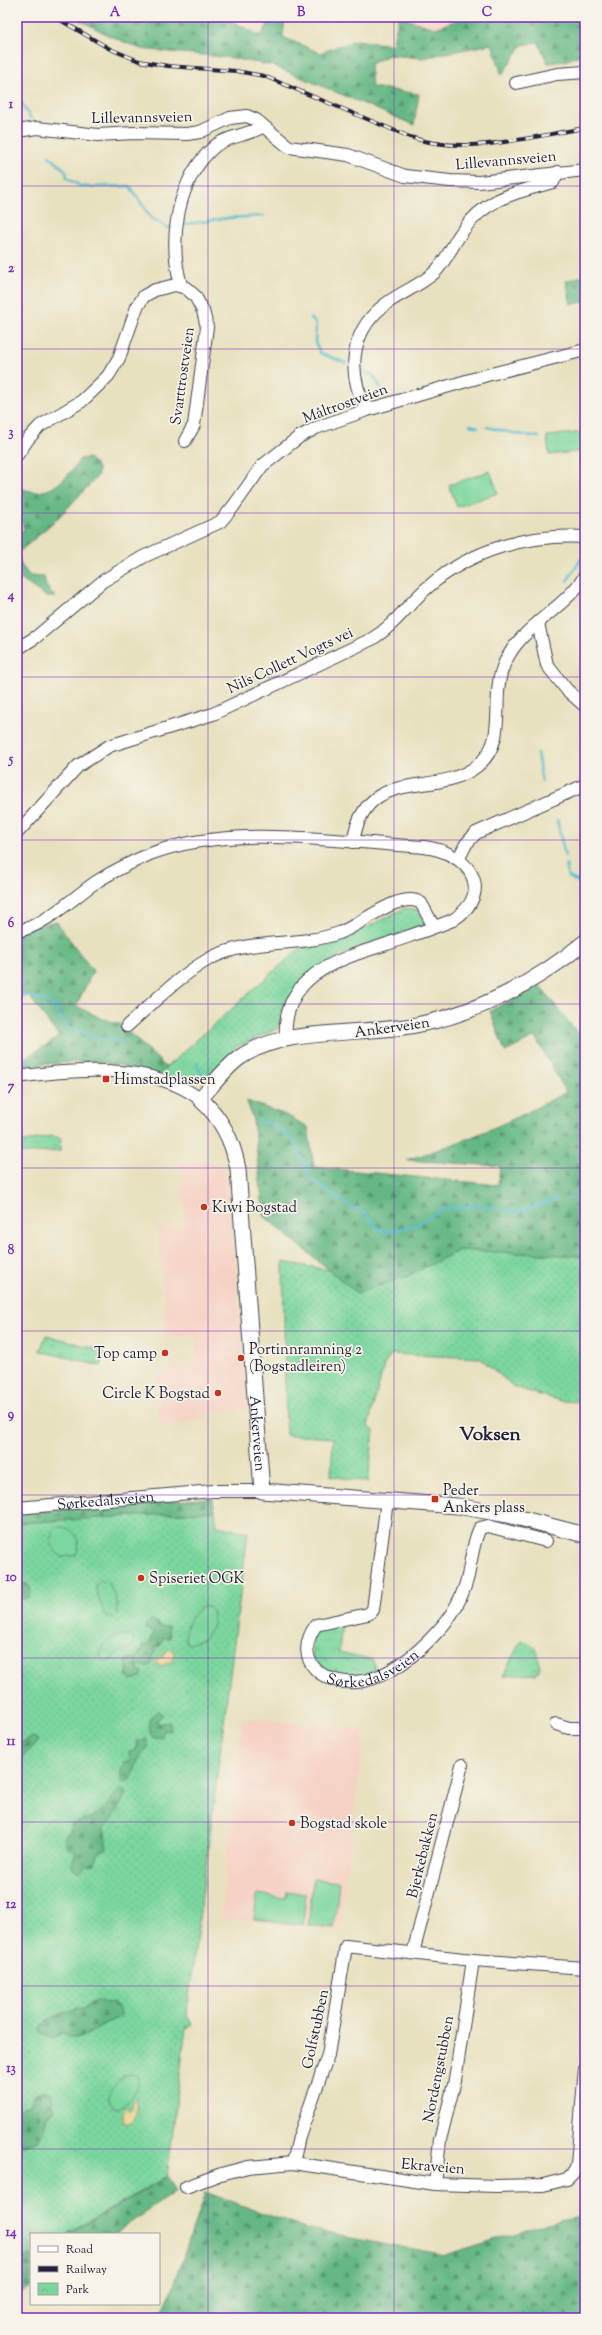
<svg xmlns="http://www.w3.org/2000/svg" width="602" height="2335" font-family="'Sorts Mill Goudy',serif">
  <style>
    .built { fill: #f6d2c4 }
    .grass { fill: url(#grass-dots); stroke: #4f7c6c }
    .forest { fill: url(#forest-firs); stroke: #446d60 }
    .sand { fill: url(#sand-dots); stroke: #887e6c }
    .park { fill: url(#park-crowns); stroke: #4f7c6c }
    .pitch { fill: #7cd79e; stroke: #4f7c6c }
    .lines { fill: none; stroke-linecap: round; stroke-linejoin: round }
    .stream { stroke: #50bbcd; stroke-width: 2.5 }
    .minor-casing { stroke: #403f4f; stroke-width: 14 }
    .major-casing { stroke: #403f4f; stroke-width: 17 }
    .minor { stroke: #fff; stroke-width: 12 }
    .major { stroke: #fff; stroke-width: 15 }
    .rail-casing { stroke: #22223b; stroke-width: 4 }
    .rail { stroke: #f7f3e8; stroke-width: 2.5; stroke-dasharray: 8; stroke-linecap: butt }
    .grid { fill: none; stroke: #7b2cbf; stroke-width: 1; stroke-opacity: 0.55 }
    .poi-dot { fill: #c8321e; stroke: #f7f3e8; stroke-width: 1.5 }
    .labels { text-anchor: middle; stroke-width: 3.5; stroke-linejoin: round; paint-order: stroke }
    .street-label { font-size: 15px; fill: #22223b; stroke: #f7f3e8 }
    .poi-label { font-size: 15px; fill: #22223b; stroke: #f7f3e8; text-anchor: start }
    .district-label { font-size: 19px; font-weight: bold; fill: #22223b; stroke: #f7f3e8 }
    .neatline { fill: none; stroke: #7b2cbf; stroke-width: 1.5 }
    .grid-label { font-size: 13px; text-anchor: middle; font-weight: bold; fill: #7b2cbf }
  </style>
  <defs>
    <pattern id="grass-dots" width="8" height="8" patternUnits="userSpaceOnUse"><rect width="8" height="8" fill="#7cd79e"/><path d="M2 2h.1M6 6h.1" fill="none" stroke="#6bb889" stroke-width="1.8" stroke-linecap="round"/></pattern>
    <pattern id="forest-firs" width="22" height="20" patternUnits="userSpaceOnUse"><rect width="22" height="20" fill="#65b885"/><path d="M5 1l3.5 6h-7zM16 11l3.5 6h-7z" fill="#53956e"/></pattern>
    <pattern id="sand-dots" width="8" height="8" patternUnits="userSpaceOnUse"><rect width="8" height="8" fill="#eeda9e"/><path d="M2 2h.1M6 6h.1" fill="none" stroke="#ccbb89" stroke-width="1.8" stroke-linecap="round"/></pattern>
    <pattern id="park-crowns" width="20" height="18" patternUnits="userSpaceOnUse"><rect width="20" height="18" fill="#7cd79e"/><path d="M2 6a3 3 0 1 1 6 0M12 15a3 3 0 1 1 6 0" fill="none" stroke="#6bb889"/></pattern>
  </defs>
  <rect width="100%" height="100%" fill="#f7f3e8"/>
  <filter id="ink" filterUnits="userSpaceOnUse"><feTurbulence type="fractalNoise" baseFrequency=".025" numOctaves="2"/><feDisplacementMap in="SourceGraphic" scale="8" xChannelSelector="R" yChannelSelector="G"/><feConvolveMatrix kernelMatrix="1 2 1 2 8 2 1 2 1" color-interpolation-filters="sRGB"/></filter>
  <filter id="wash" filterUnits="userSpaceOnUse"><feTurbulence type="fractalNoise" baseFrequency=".012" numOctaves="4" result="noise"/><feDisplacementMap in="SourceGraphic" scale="16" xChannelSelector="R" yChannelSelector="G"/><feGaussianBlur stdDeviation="0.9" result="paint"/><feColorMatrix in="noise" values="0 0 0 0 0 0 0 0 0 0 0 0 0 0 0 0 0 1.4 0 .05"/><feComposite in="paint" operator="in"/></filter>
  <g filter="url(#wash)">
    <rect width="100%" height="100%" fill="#e8e1bf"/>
    <g class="built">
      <polygon points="401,17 466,17 435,28"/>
      <polygon points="206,1161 220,1167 226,1177 249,1409 207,1412 206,1418 160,1427 157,1381 162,1370 197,1361 196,1336 167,1336 158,1228 185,1226 181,1162"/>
      <polygon points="242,1718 365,1729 339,1930 221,1918"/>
    </g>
    <g class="grass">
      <polygon points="405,908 419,910 425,925 341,955 289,997 277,1029 236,1047 207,1077 186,1084 155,1077 300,948 337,942"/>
      <polygon points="459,1250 582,1256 585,1297 585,1402 561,1401 514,1387 480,1358 391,1354 384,1365 368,1426 374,1431 368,1482 331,1476 333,1438 286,1435 283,1262 329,1270 357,1293 405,1277"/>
      <polygon points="215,1511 217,1526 248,1532 187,2014 192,2025 186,2028 167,2176 67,2234 31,2234 31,2255 17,2261 17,1523"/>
    </g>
    <g class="forest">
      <polygon points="74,17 223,17 261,36 272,17 285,17 283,37 320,53 356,40 392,45 399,17 435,28 466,17 585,17 585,53 565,61 548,63 538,42 522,45 502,75 492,44 422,58 389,55 370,64 372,87 419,94 414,125 274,66 232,58 141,49 110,36"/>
      <polygon points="585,275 585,302 571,304 566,281"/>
      <path d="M89,458C96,464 101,468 97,477L58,518L18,553L21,565L30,576L44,577L46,586L55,597H47L17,577V534L24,530L22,522L17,515V486C45,502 65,482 80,459Z"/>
      <polygon points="56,921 93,971 76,1006 103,1019 120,1024 166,1067 155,1077 119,1065 91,1061 17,1066 17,1063 59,1037 29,996 17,998 17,931"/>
      <path d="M539,985L585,1042V1297L582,1256L460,1250L405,1277L357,1293L264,1216L253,1120L247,1101L286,1115L308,1127L314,1167L498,1185L500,1166L406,1160C463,1143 515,1120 566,1092L535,1037L505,1052L490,1011Z"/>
      <polygon points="212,1498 215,1511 17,1523 17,1513"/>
      <circle cx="23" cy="1591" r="8"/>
      <polygon points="151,1620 158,1623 160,1627 168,1626 170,1638 163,1638 160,1646 154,1647 157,1649 152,1658 152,1662 150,1666 138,1666 138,1671 143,1673 141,1677 131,1680 126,1676 128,1670 126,1660 136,1658 140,1651 142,1652 143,1647 151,1642 151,1637 154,1632 145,1629 146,1624"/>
      <path d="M158,1711L163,1715L157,1720L159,1724L170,1722L171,1731L164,1730L162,1736L155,1738L151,1735C148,1724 149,1717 158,1711Z"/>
      <path d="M33,1737L39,1740C35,1746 27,1752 21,1759H17V1745Z"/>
      <polygon points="146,1739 148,1746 139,1758 131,1779 122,1783 121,1770 124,1762 131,1761 129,1752 135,1750 137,1741"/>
      <path d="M123,1789L127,1794C123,1800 108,1826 104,1828L107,1849L99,1852L95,1864L87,1865L79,1872L71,1867L76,1853L66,1847L65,1836L71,1831L70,1825C82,1821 97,1816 106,1807C113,1801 113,1793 123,1789Z"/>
      <path d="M101,2000L107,2003L113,2002L118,2007L121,2016C116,2019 111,2021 106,2023C90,2031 83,2044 62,2033L54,2038L40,2032L41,2026L51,2018L74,2009L85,2008L91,2003Z"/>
      <polygon points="47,2091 51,2094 55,2110 47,2115 44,2131 38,2141 18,2146 17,2112 22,2107 30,2106 35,2094"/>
      <polygon points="167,2177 176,2191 114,2234 68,2234"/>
      <polygon points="205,2192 304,2228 445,2255 549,2223 585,2216 585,2318 159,2318 172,2291"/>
      <polygon points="31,2255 31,2287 17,2296 17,2261"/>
    </g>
    <g class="sand">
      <polygon points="168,1649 173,1650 174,1655 172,1661 162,1666 157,1665 155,1662 160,1657 164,1656"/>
      <polygon points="137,2099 137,2110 131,2122 125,2123 123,2122 123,2109 127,2106 130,2111 133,2107 132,2102"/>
    </g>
    <g class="park">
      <polygon points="49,1136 61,1138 60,1151 17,1154 17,1144"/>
      <polygon points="46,1335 104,1351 101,1366 40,1351"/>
      <path d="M342,1623L339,1652L373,1660L376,1673C350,1681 335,1677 313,1664L312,1637L319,1628Z"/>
      <path d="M521,1640C539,1646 538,1651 540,1669L536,1674L503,1676Z"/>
    </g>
    <g class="pitch">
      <polygon points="585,432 585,451 549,455 547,436"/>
      <polygon points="490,471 498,493 457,507 449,485"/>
      <path d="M58,1527C74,1526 83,1541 76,1555L63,1557C50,1551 46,1535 58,1527Z"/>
      <path d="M100,1580L109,1584C114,1594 122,1608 113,1618L105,1615L96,1589V1584Z"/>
      <path d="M202,1607H208L212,1611L214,1624L204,1639L188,1644L185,1639C186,1626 191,1614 202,1607Z"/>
      <path d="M121,1635L132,1637L134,1641L133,1646L118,1653L107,1662L100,1656C101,1644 111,1638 121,1635Z"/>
      <polygon points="313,1879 339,1882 334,1928 308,1925"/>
      <polygon points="287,1891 306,1894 303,1925 254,1919 257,1894 286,1898"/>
      <path d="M132,2074L138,2077C141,2092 128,2103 115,2109C98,2099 116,2085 124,2075Z"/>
    </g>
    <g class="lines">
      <g class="stream">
        <polyline points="17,95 31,119"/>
        <polyline points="49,156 66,171 67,178 80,186 89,187 130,186 151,218 168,228 172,227"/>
        <polyline points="180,225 228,218 264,216"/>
        <polyline points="310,318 316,323 315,342 320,353 346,363"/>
        <polyline points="363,371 373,375 385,395"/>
        <polyline points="470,425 478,427"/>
        <polyline points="487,427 517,434 539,437"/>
        <polyline points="567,581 581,559"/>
        <polyline points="537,753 542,782"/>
        <polyline points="557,820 565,856"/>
        <polyline points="566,864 568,877 583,884 585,887"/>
        <path d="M17,993C27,996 42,998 50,1004C67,1016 56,1028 84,1032C93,1041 108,1040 120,1041"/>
        <polyline points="197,1064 202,1075"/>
        <path d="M259,1120C266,1122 280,1128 285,1133C289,1138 290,1141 297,1143V1149L312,1180L353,1209L366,1213L377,1228L386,1232L414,1226L443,1209L480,1205L518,1212L557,1199"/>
        <polyline points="568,1199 585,1193"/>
      </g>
    </g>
  </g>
  <g filter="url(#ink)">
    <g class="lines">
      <g class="minor-casing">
        <g id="minor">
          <polyline points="516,83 557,74 585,72"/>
          <polyline points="17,131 37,128 98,135 134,133 187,134 200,132 230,118 247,116 256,120 289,147 348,155 405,176 450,181 479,182 585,170"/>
          <path d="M181,285C168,239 177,179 215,146C229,135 249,136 263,126"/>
          <path d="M367,410C345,370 351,327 390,301C405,291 420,285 434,273C445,263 452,246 461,233C485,198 514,193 553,182L558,172"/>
          <polyline points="17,455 28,439 40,426 82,401 108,376 119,358 137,307 144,296 155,290 175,285 186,288 195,296 203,311 207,327 194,425 185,441"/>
          <polyline points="538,623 547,665 567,690 585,706"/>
          <polyline points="17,649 36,637 103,581 143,557 220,522 233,507 262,466 299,437 316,428 367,410 487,375 585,350"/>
          <path d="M17,833L78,766L109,746L213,714L372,639C395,625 408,604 428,587C472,549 528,534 585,537"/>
          <path d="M353,842C366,763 434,800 477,766C509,741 490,700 503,667C518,627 563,611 585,576"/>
          <polyline points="459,858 466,844 476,833 585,785"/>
          <path d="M17,931C42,928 75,896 96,882C113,871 132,862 150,854C230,823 340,842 424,847C468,852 497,891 453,920C431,929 409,936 387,944C339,959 281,975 286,1039"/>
          <path d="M127,1026C153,1003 179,976 209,959C250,937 297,948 339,933C360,926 400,889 421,903L434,927"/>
          <path d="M17,1077C74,1069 151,1062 200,1099"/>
          <path id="s1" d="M387,1500L373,1610L368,1614L316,1625C290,1662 326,1688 363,1681C393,1675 418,1653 438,1631C452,1616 463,1596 468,1576C471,1561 473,1542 480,1528L488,1526L546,1541"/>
          <path id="s2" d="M17,1508L213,1491H262"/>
          <polyline points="556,1724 569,1728 585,1728"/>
          <polyline points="413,1953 462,1765"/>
          <polyline points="293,2163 299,2137 328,2055 346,1946 473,1960 585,1968"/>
          <polyline points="435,2184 440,2140 455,2080 473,1960"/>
          <polyline points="186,2187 221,2174 248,2167 293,2163 435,2184 496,2186 543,2185 567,2179 575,2171 577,2165 585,2068"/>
        </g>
      </g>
      <g class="major-casing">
        <g id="major">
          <path id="s3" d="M585,942C536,982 478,1013 416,1025C362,1036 284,1026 239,1058C224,1069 213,1085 200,1099C222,1118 233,1141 238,1169L262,1491L457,1506L508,1515L585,1535"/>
        </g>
      </g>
      <use href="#minor" class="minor"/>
      <use href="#major" class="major"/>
      <g class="rail-casing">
        <path id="rail" d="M55,17L110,49L139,61L168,66L236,71L264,76L410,137C466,156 528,137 585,128"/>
      </g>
      <use href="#rail" class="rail"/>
    </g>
  </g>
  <path class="grid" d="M208,17V2318M394,17V2318M17,186H585M17,349H585M17,513H585M17,677H585M17,840H585M17,1004H585M17,1168H585M17,1331H585M17,1495H585M17,1658H585M17,1822H585M17,1986H585M17,2149H585"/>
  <g class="poi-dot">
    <rect x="102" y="1075" width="8" height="8" rx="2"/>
    <circle cx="204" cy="1207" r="4"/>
    <circle cx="165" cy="1353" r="4"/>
    <circle cx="241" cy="1358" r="4"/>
    <circle cx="218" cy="1393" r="4"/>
    <rect x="431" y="1495" width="8" height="8" rx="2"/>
    <circle cx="141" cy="1578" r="4"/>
    <circle cx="292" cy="1823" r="4"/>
  </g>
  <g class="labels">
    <g class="street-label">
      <text transform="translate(142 117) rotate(-1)" y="5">Lillevannsveien</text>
      <text transform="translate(506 160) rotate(-5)" y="5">Lillevannsveien</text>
      <text transform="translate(182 376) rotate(-82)" y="5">Svarttrostveien</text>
      <text transform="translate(345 403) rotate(-20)" y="5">Måltrostveien</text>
      <text transform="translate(290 660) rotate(-25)" y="5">Nils Collett Vogts vei</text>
      <text transform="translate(392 1027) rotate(-8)" y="5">Ankerveien</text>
      <text dy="5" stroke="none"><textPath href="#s3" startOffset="775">Ankerveien</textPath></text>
      <text dy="5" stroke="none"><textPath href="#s2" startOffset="89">Sørkedalsveien</textPath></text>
      <text dy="5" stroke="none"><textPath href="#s1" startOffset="282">Sørkedalsveien</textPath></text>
      <text transform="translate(422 1855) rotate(-76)" y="5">Bjerkebakken</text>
      <text transform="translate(315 2029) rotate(-78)" y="5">Golfstubben</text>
      <text transform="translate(438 2069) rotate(-79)" y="5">Nordengstubben</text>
      <text transform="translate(433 2166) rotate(5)" y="5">Ekraveien</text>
    </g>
    <g class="poi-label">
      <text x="114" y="1084">Himstadplassen</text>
      <text x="212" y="1212">Kiwi Bogstad</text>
      <text x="249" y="1354">Portinnramning 2<tspan x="249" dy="17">(Bogstadleiren)</tspan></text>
      <text x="157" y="1358" text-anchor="end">Top camp</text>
      <text x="210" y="1398" text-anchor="end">Circle K Bogstad</text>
      <text x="443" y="1495">Peder<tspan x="443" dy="17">Ankers plass</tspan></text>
      <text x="149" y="1583">Spiseriet OGK</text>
      <text x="300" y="1828">Bogstad skole</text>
    </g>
    <g class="district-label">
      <text x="490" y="1440">Voksen</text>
    </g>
  </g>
  <rect width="602" height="2335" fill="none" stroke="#f7f3e8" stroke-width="44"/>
  <rect x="30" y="2233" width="130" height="72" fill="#f7f3e8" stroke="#a29fa3"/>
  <rect x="38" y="2246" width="20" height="6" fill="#ffffff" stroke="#a29fa3"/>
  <text x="66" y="2253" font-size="12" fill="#22223b">Road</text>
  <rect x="38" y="2266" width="20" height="6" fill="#22223b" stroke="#a29fa3"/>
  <text x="66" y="2273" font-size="12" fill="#22223b">Railway</text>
  <rect x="38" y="2283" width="20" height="12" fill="url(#park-crowns)" stroke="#a29fa3"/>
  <text x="66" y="2293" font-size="12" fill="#22223b">Park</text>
  <rect x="22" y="22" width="558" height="2291" class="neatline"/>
  <g class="grid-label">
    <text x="115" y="16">A</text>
    <text x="301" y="16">B</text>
    <text x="487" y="16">C</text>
    <text x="11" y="108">1</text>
    <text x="11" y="272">2</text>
    <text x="11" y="436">3</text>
    <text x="11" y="599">4</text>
    <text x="11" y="763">5</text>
    <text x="11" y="927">6</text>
    <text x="11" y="1090">7</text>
    <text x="11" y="1254">8</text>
    <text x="11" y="1418">9</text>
    <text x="11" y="1581">10</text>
    <text x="11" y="1745">11</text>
    <text x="11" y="1908">12</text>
    <text x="11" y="2072">13</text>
    <text x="11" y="2236">14</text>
  </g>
</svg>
